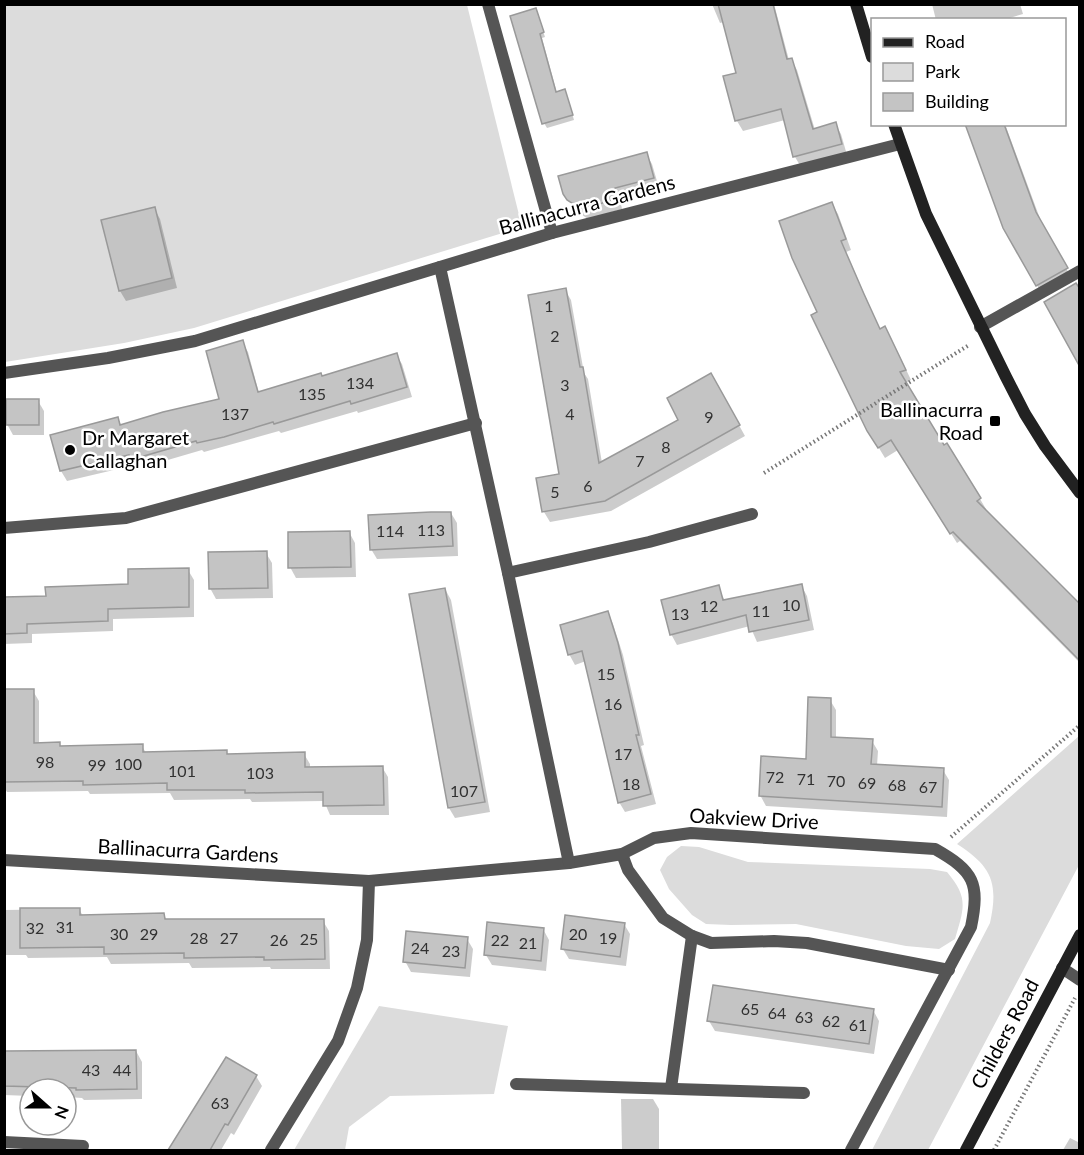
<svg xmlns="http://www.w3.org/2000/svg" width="1084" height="1155" font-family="Lato,sans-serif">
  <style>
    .green { fill: #dcdcdc }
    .shadow { fill: #0003 }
    .building { fill: #c4c4c4; stroke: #999; stroke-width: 1.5 }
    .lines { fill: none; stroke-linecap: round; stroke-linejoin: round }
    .path { stroke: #777; stroke-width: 4; stroke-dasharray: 1.5 3; stroke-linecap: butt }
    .lane { stroke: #555; stroke-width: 12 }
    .street { stroke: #555; stroke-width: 12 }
    .secondary { stroke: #222; stroke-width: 12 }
    .poi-dot { fill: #000; stroke: #fff; stroke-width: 2 }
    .labels { text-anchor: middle; stroke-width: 5; stroke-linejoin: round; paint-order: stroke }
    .number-label { font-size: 16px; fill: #313131 }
    .street-label { font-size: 20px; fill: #000; stroke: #fff }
    .poi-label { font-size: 20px; fill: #000; stroke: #fff; text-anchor: end }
  </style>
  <rect width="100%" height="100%" fill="#fff"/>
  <g class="green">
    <polygon points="4,5 467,5 522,227 194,328 124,343 5,362"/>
    <path d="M1079,736V865L928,1150H872L990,923C999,882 991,866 957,844Z"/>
    <path d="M681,846L699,847L748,862L930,869L947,872C969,898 964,908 955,939L939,949L906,946L796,924L731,925L706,924L692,915L669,889L660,870L667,857Z"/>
    <polygon points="379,1006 508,1026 494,1094 390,1096 349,1127 345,1150 294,1150"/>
  </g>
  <g class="shadow">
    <polygon points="712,4 774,4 789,60 791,59 797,70 815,130 835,124 841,134 847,155 801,167 795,157 785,120 743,131 737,121 725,77 738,74 724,22 720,23"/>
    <polygon points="932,4 1020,4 1023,14 1003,20 936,20"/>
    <polygon points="536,10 545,37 542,38 557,93 567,96 574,120 547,128 544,123"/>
    <polygon points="967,124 1005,124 1042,224 1072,279 1043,296 1005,228"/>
    <polygon points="646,154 652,164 659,188 620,199 622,209 588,219 575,210 565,193"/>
    <polygon points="832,204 838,214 851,250 846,252 880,330 891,338 911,380 905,383 943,447 980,499 986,509 984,510 1080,607 1080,663 960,541 957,543 898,450 885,458 868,430 819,313"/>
    <polygon points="154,208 160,219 177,288 126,301 120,291"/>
    <polygon points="565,290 571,300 584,373 588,379 602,463 680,420 711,375 745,436 611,511 550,522 544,512 560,475"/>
    <polygon points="242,342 248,352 259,393 321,377 396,355 402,364 412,397 358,413 357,411 281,433 279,431 204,452 202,450 137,469 135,465 67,481 61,471 52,436 118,419 122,426 221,400"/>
    <polygon points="38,401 44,411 44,435 13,435 7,424"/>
    <polygon points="451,513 457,523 458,556 377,559 371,549"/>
    <polygon points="349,532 355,543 356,577 296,578 290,567"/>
    <polygon points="266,553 272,563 273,598 216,599 210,588"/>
    <polygon points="188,570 194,580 194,617 113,619 113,631 32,634 32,643 4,644 4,599 47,598 130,586"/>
    <polygon points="801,585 807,596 814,630 757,642 750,626 677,645 671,634 718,587 725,601"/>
    <polygon points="445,589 451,600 490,812 455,818 449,808 411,595"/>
    <polygon points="608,613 613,624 623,655 644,745 641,746 656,804 625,812 619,802 586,661 575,665 569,654"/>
    <polygon points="4,690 33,691 39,701 39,744 59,743 61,747 142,746 146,753 226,752 228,755 304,754 310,764 310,768 382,767 388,777 389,815 330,815 324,801 252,802 250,799 174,800 170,793 90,794 88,791 7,792 4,787"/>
    <polygon points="830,700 836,710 836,739 872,741 878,751 877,766 943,770 949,780 947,817 766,806 760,795 807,761"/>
    <polygon points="79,909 83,916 164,915 167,921 323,921 329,931 330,969 271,969 270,967 192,968 189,963 111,964 107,957 28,958 26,955 4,955 4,910"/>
    <polygon points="624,924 630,934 626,966 569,959 563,949"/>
    <polygon points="543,929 549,940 546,971 492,965 486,955"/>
    <polygon points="467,939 473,949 470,977 411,972 405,961"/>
    <polygon points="873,1010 879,1021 874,1054 715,1031 709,1021"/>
    <polygon points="136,1051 142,1062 142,1099 84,1100 82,1098 66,1097 66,1089 30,1089 30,1096 4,1095 4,1053"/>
    <polygon points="226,1059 256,1076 262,1086 234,1135 231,1133 221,1150 171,1150"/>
    <polygon points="621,1099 653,1099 659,1109 659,1150 622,1150"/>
    <polygon points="1070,1138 1080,1143 1080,1150 1063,1150"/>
  </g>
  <g class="building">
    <polygon points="718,4 773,4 787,59 792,58 813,129 836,122 842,144 793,157 781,109 735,121 723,76 736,73"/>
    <polygon points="536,8 544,32 540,34 556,92 565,89 573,115 542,124 510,16"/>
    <polygon points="965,124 1004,124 1036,212 1068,268 1036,286 1003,228"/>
    <polygon points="647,152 654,178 615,188 617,199 581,209 567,200 563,194 558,176"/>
    <polygon points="832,202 846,239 841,241 864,294 880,329 885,326 906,370 900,372 944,445 947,443 981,498 977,501 1080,604 1080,661 953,532 950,534 891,440 878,448 867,431 811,315 817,312 792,258 779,221"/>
    <polygon points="155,207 172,278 119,291 101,220"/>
    <polygon points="1076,283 1080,289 1080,367 1044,302"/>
    <polygon points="566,288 580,367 583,367 599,463 678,420 667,398 711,373 740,425 605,501 542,512 536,478 559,474 528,295"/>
    <polygon points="243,340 258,392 321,373 322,376 397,353 407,387 351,404 350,401 274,424 273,422 224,437 197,443 196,441 130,460 129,455 60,471 50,435 118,417 120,425 163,412 219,399 206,351"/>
    <rect x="6" y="399" width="33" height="26"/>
    <polygon points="431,512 451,512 453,546 370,550 368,515"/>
    <polygon points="350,531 351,567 288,568 288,532"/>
    <polygon points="267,551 268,588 209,589 208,552"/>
    <polygon points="189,568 189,607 108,609 108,621 27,624 27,633 4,634 4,597 46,596 45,587 128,584 128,569"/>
    <polygon points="802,584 809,620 749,632 746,615 670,635 661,600 719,585 723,600"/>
    <polygon points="445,588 485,802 448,808 409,594"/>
    <polygon points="608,611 618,643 639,735 636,735 651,794 618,803 582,651 568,655 560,625"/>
    <polygon points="4,689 34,689 34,743 60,742 60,746 143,744 143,752 227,750 227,754 305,752 305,767 383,766 384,805 323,806 323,792 245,793 245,790 167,790 167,783 83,785 83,781 4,782"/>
    <polygon points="808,697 831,698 831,737 873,739 871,764 944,768 942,807 759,796 761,756 806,759"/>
    <polygon points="20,908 80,908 80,915 164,913 165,919 324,919 325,959 264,960 264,957 184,958 184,953 104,954 104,947 20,948"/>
    <polygon points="565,915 625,923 620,957 561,949"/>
    <polygon points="487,922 544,928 541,961 484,955"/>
    <polygon points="406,931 468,937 465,968 403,962"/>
    <polygon points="713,985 874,1009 869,1044 707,1021"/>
    <polygon points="136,1050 137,1089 76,1090 76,1088 4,1086 4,1051"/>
    <polygon points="226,1057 257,1075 228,1125 225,1124 210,1150 168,1150"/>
  </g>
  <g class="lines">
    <g class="path">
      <polyline points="764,473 969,345"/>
      <polyline points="951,837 1080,725"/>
      <polyline points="994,1150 1075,998"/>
    </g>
    <g class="lane">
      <polyline points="488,4 552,233"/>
      <polyline points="980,327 1080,271"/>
      <polyline points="4,373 108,358 195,341 440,267"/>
      <polyline points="1062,968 1080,980"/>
      <polyline points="516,1084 804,1093"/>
      <polyline points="671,1088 692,936"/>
    </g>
    <g class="street">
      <polyline points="4,528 126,518 476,423"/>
      <polyline points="508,573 649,542 752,514"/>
      <polyline points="622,854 628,870 663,918 692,936 711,943 774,941 807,943 949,970"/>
      <path d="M4,860L369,881L569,863L622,854L654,838L691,833L935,849C974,871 980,883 971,927L851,1150"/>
      <polyline points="569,863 508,573 440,267 552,233 900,144"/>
      <polyline points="4,1142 83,1146"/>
      <polyline points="271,1150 338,1041 357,988 367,940 369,881"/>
    </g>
    <g class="secondary">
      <polyline points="856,4 872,57"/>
      <polyline points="894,124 926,214 1006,377 1025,414 1045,446 1080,493"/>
      <polyline points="966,1150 1080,935"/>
    </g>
  </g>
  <g class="poi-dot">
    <rect x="989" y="415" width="12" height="12" rx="3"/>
    <circle cx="70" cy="450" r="6"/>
  </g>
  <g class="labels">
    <g class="number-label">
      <text x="549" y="312">1</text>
      <text x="555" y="342">2</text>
      <text x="360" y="389">134</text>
      <text x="565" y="391">3</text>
      <text x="312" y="400">135</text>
      <text x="235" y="420">137</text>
      <text x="570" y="420">4</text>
      <text x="709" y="423">9</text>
      <text x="666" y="453">8</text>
      <text x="640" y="467">7</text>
      <text x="588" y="492">6</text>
      <text x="555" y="498">5</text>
      <text x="431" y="536">113</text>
      <text x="390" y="537">114</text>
      <text x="791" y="611">10</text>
      <text x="709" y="612">12</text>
      <text x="761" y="617">11</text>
      <text x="680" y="620">13</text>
      <text x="606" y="680">15</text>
      <text x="613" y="710">16</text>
      <text x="623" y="760">17</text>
      <text x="45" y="768">98</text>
      <text x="128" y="770">100</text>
      <text x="97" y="771">99</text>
      <text x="182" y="777">101</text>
      <text x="260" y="779">103</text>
      <text x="775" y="783">72</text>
      <text x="806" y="785">71</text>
      <text x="836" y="787">70</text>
      <text x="867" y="789">69</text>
      <text x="631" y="790">18</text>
      <text x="897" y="791">68</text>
      <text x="928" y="793">67</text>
      <text x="464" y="797">107</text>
      <text x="65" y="933">31</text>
      <text x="35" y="934">32</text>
      <text x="119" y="940">30</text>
      <text x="149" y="940">29</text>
      <text x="578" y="940">20</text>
      <text x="199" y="944">28</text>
      <text x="229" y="944">27</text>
      <text x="608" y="944">19</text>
      <text x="309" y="945">25</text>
      <text x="279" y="946">26</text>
      <text x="500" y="946">22</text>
      <text x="528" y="949">21</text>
      <text x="420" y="954">24</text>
      <text x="451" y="957">23</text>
      <text x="750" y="1015">65</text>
      <text x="777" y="1019">64</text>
      <text x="804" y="1023">63</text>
      <text x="831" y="1027">62</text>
      <text x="858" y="1031">61</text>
      <text x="91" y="1076">43</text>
      <text x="122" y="1076">44</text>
      <text x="220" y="1109">63</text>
    </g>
    <g class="street-label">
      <text transform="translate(587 205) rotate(-15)" y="7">Ballinacurra Gardens</text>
      <text transform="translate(754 819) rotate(3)" y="7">Oakview Drive</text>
      <text transform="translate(188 851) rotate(3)" y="7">Ballinacurra Gardens</text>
      <text transform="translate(1005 1034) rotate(-62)" y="7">Childers Road</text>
    </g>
    <g class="poi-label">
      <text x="983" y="417">Ballinacurra<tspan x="983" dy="23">Road</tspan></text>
      <text x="82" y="445" text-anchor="start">Dr Margaret<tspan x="82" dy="23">Callaghan</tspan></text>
    </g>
  </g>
  <rect width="1084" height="1155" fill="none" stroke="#000000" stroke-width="12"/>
  <rect x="871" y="18" width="195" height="108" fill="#ffffff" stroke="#999999" stroke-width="1.5"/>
  <rect x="883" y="38" width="30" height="9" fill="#222222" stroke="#999999" stroke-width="1.5"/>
  <text x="925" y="48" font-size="18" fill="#000000">Road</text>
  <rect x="883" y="63" width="30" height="18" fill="#dcdcdc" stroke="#999999" stroke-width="1.5"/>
  <text x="925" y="78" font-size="18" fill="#000000">Park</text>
  <rect x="883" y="93" width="30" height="18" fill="#c4c4c4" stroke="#999999" stroke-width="1.5"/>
  <text x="925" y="108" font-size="18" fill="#000000">Building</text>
  <g transform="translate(48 1107) rotate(111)"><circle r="28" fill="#ffffff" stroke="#999999" stroke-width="1.5"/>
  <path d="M0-4.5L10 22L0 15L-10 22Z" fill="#000000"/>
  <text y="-9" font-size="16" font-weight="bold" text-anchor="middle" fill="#000000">N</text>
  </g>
</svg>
